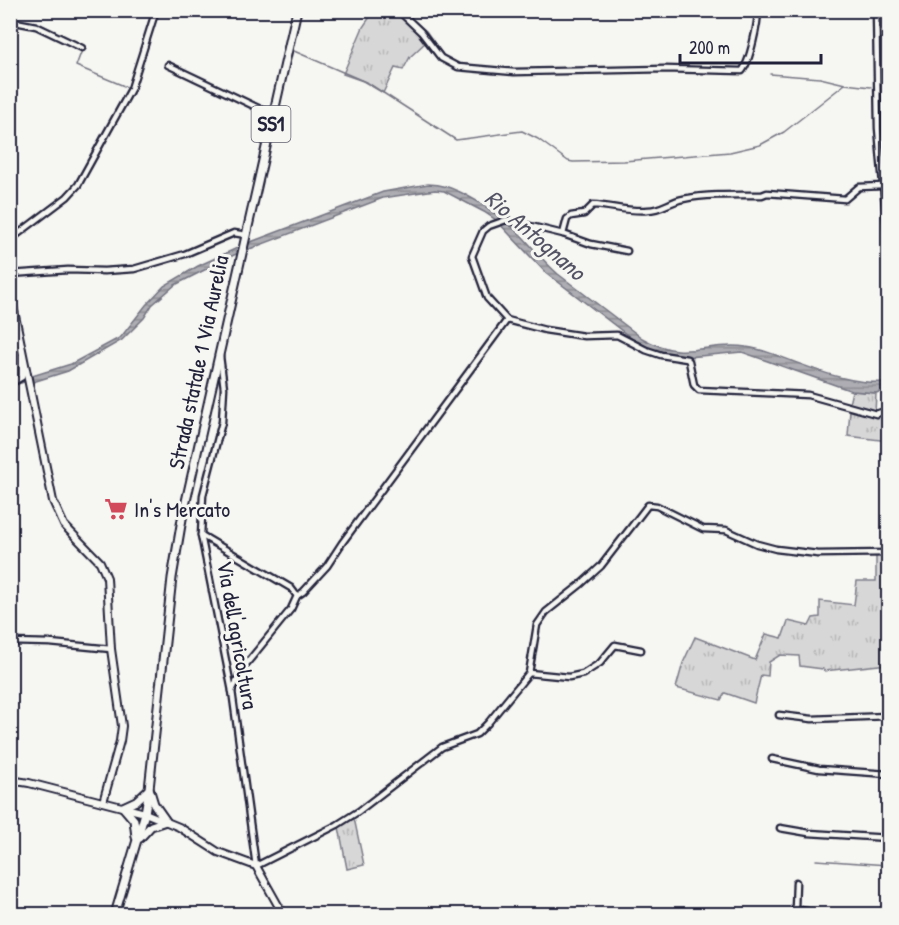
<svg xmlns="http://www.w3.org/2000/svg" width="899" height="925" font-family="'Patrick Hand',sans-serif">
  <style>
    .grass { fill: url(#grass-tufts); stroke: #7c7c89; stroke-width: 1.5 }
    .water { fill: url(#water-rules); stroke: #757583; stroke-width: 1.5 }
    .lines { fill: none; stroke-linecap: round; stroke-linejoin: round }
    .stream { stroke: #757583; stroke-width: 1.5 }
    .street-casing { stroke: #22223b; stroke-width: 9 }
    .secondary-casing { stroke: #22223b; stroke-width: 10 }
    .primary-casing { stroke: #22223b; stroke-width: 11 }
    .street { stroke: #f6f6f2; stroke-width: 4.5 }
    .secondary { stroke: #f6f6f2; stroke-width: 6 }
    .primary { stroke: #f6f6f2; stroke-width: 7 }
    .rail { stroke: #22223b; stroke-width: 1.5 }
    .labels { text-anchor: middle; stroke-width: 6; stroke-linejoin: round; paint-order: stroke }
    .shield { fill: #f6f6f2; stroke: #626272; stroke-width: 1.5 }
    .shield-label { font-size: 21px; font-weight: bold; fill: #22223b }
    .street-label { font-size: 22px; fill: #22223b; stroke: #f6f6f2 }
    .poi-label { font-size: 22px; fill: #22223b; stroke: #f6f6f2; text-anchor: start }
    .water-label { font-size: 24px; font-style: italic; fill: #535365; stroke: #f6f6f2 }
  </style>
  <defs>
    <pattern id="grass-tufts" width="24" height="20" patternUnits="userSpaceOnUse" patternTransform="scale(1.5)"><rect width="24" height="20" fill="#d7d7d7"/><path d="M3 7l-1-3M5 7V3M7 7l1-3M15 17l-1-3M17 17v-4M19 17l1-3" fill="none" stroke="#b8b8b9"/></pattern>
    <pattern id="water-rules" width="6" height="5" patternUnits="userSpaceOnUse" patternTransform="scale(1.5)"><rect width="6" height="5" fill="#adadb3"/><path d="M0 2.5h6" fill="none" stroke="#8c8c93"/></pattern>
  </defs>
  <rect width="100%" height="100%" fill="#f6f6f2"/>
  <filter id="ink" filterUnits="userSpaceOnUse"><feTurbulence type="fractalNoise" baseFrequency=".0167" numOctaves="2"/><feDisplacementMap in="SourceGraphic" scale="12" xChannelSelector="R" yChannelSelector="G"/><feConvolveMatrix kernelMatrix="1 2 1 2 8 2 1 2 1" color-interpolation-filters="sRGB"/></filter>
  <g filter="url(#ink)">
    <g class="grass">
      <polygon points="374,11 395,11 419,33 426,42 410,57 403,70 395,68 383,93 363,81 343,74 363,27"/>
      <polygon points="852,391 876,393 875,413 849,404"/>
      <path d="M850,410C863,412 876,418 888,412V441L848,436Z"/>
      <polygon points="876,555 888,555 888,664 824,671 823,669 800,666 799,656 780,655 769,662 768,676 761,675 754,703 725,693 721,700 676,688 683,663 695,637 755,660 766,634 782,638 788,621 809,626 813,618 820,617 820,601 854,605 857,581 876,581"/>
      <polygon points="354,818 364,865 347,869 339,827"/>
    </g>
    <path class="water" d="M428,184C442,184 452,188 464,194C486,205 504,219 522,236C534,249 544,262 558,274L642,338C685,363 705,341 746,347C758,348 770,353 781,357C817,370 850,385 888,382V390L876,393L852,391L742,352L689,357L662,355L643,347L544,271L496,220L484,212L444,191L435,190L383,198L234,255L175,285L152,305L144,318L122,340L68,371L33,382L32,376L71,364L121,337L146,305L164,286L198,266L248,243L383,192Z"/>
    <g class="lines">
      <g class="stream">
        <polyline points="402,10 426,31 445,58"/>
        <polyline points="82,50 76,66 129,88"/>
        <polyline points="294,51 368,83 456,140 522,131 538,139 568,161 573,162 624,161 730,152 760,145 784,132 845,84"/>
        <polyline points="137,62 145,36"/>
        <polyline points="770,74 820,78 845,84 871,87"/>
        <polyline points="12,386 27,381"/>
        <polyline points="816,860 888,865"/>
      </g>
      <g class="street-casing">
        <g id="street">
          <path d="M398,10L421,32L441,58L458,67L514,72L665,69L742,71C750,62 758,23 758,10"/>
          <polyline points="876,10 878,128 888,240"/>
          <polyline points="10,21 36,26 82,48"/>
          <polyline points="168,65 273,115"/>
          <path d="M563,234L567,219L571,216L584,214L593,205C612,206 629,212 648,210C661,210 671,201 683,199C709,194 736,195 762,195L767,193L845,199L859,187L883,186"/>
          <polyline points="10,240 67,197 78,185 131,89 156,10"/>
          <polyline points="627,251 591,244 563,234 506,220 489,226 483,231 472,256 487,298 507,320 545,330 584,336 617,335 646,350 661,355 687,359 689,361 694,385 699,390 808,395 876,414 888,410"/>
          <polyline points="10,274 68,270 104,271 134,269 185,254 234,233 246,235"/>
          <polyline points="220,356 224,388 222,422 203,495 201,535 232,691 256,866 337,825 359,811 442,747 477,734 488,723 529,673 537,625 546,612 580,585 601,566 648,505 657,506 703,529 726,530 757,544 776,549 818,554 888,553"/>
          <polyline points="10,384 22,377 22,355"/>
          <polyline points="201,535 291,588 297,596"/>
          <polyline points="10,642 50,643 111,649"/>
          <polyline points="529,673 569,677 583,674 600,663 615,645 641,650"/>
          <polyline points="232,691 243,668 291,609 297,596 303,592 327,566 342,543 507,320"/>
          <polyline points="779,715 812,719 888,716"/>
          <polyline points="772,759 819,769 888,774"/>
          <polyline points="780,828 809,833 888,838"/>
          <polyline points="796,882 795,909 822,914"/>
        </g>
      </g>
      <g class="secondary-casing">
        <g id="secondary">
          <polyline points="10,291 53,501 64,525 100,562 107,578 111,649 122,726 120,741 103,802"/>
          <polyline points="10,780 29,783 145,813 179,827 218,852 256,866 283,914"/>
        </g>
      </g>
      <g class="primary-casing">
        <g id="primary">
          <polyline points="136,837 134,820 123,807 136,801 149,789"/>
          <polyline points="140,838 151,826 166,821 154,804 150,791"/>
          <polyline points="115,914 145,813 149,789 172,578 182,519 297,10"/>
        </g>
      </g>
      <use href="#street" class="street"/>
      <use href="#secondary" class="secondary"/>
      <use href="#primary" class="primary"/>
      <polyline class="rail" points="884,10 888,140"/>
    </g>
  </g>
  <defs>
    <g id="supermarket-bare" transform="scale(1.8)"><path d="M-6-5.5h2.5l.6 2H6L4.5 2H-2.5L-4.4-4H-6ZM-1.5 3.2a1.3 1.3 0 1 0 .1 0ZM3 3.2a1.3 1.3 0 1 0 .1 0Z" fill="#d1495b" stroke="#f6f6f2" stroke-width="2.5" paint-order="stroke"/></g>
  </defs>
  <g fill-rule="evenodd">
    <use href="#supermarket-bare" x="116" y="509"/>
  </g>
  <g class="labels">
    <rect class="shield" x="251.5" y="106" width="39" height="36" rx="4.5"/>
    <g class="shield-label">
      <text x="271" y="131">SS1</text>
    </g>
    <g class="street-label">
      <text transform="translate(198 362) rotate(-78)" y="8">Strada statale 1 Via Aurelia</text>
      <text transform="translate(238 635) rotate(80)" y="8">Via dell'agricoltura</text>
    </g>
    <g class="poi-label">
      <text x="134" y="517">In's Mercato</text>
    </g>
    <g class="water-label">
      <text transform="translate(535 235) rotate(41)" y="8">Rio Antognano</text>
    </g>
  </g>
  <rect width="899" height="925" fill="none" stroke="#f6f6f2" stroke-width="36"/>
  <rect x="18" y="18" width="863" height="889" fill="none" stroke="#22223b" stroke-width="2" filter="url(#ink)"/>
  <path d="M680 54v9h141v-9" fill="none" stroke="#22223b" stroke-width="3"/>
  <text x="689" y="54" font-size="18" fill="#22223b" stroke="#f6f6f2" stroke-width="4.5" paint-order="stroke">200 m</text>
</svg>
